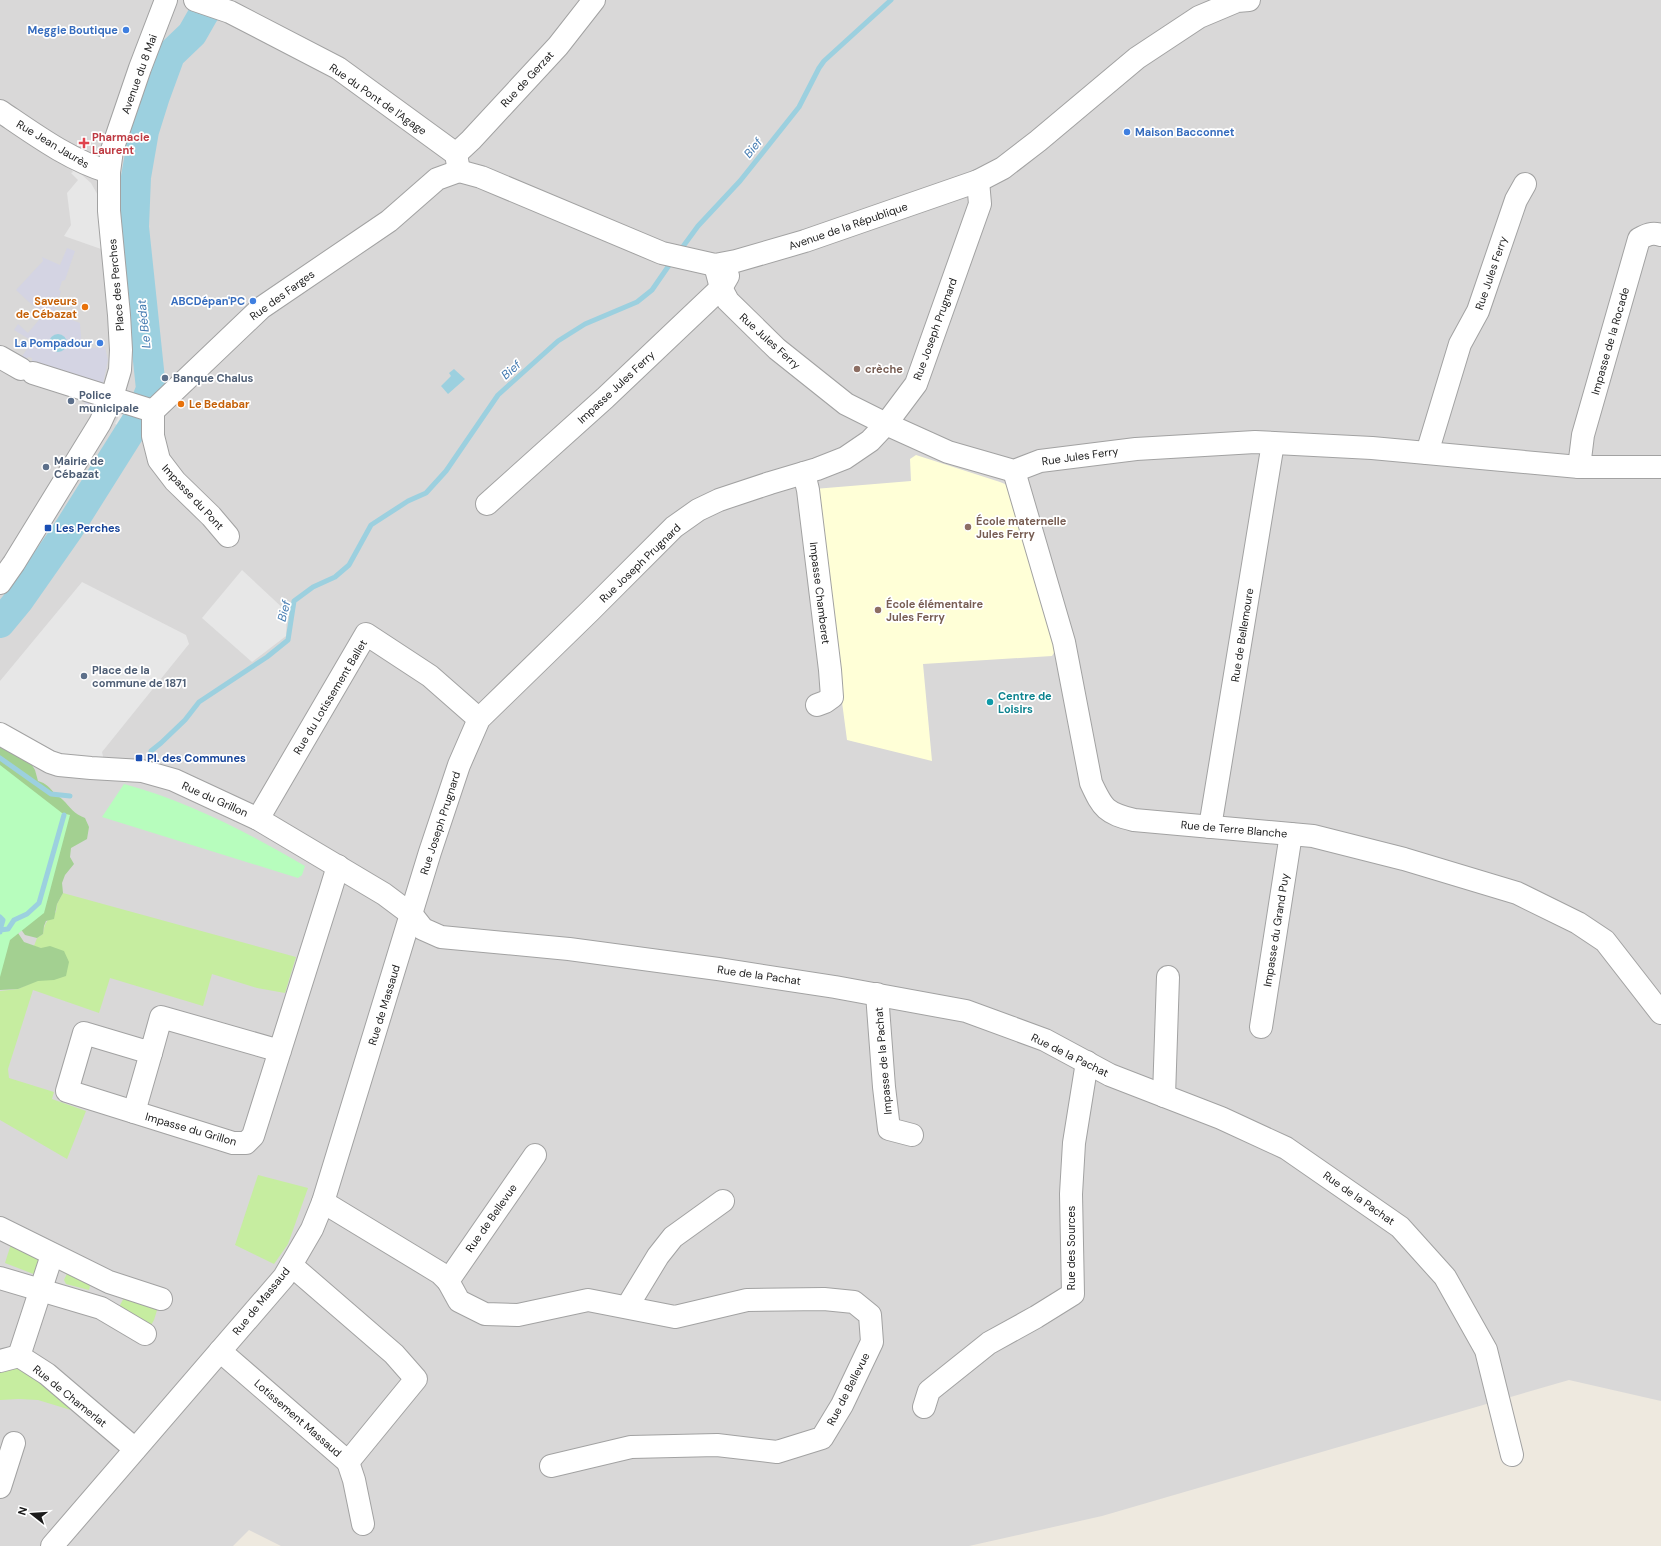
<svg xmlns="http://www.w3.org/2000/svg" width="1661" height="1546" font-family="'DM Sans',sans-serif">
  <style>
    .residential { fill: #d9d8d8 }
    .education { fill: #ffffd7 }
    .grass { fill: #c6eda0 }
    .forest { fill: #a3d091 }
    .park { fill: #b7fdbd }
    .parking { fill: #e7e7e7 }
    .plaza { fill: #d4d4e3 }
    .water { fill: #9cd0df }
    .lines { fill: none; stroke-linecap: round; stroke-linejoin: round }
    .stream { stroke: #9cd0df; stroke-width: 5 }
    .river { stroke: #9cd0df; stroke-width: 30 }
    .minor-casing { stroke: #a2a2a2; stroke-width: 24 }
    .minor { stroke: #fff; stroke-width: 22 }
    .shop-dot { fill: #3f7fe0; stroke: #fff; stroke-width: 1.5 }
    .health-dot { fill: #e0444e; stroke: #fff; stroke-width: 1.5 }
    .food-dot { fill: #e8710a; stroke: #fff; stroke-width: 1.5 }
    .education-dot { fill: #8d6e63; stroke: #fff; stroke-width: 1.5 }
    .service-dot { fill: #5c6f8a; stroke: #fff; stroke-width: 1.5 }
    .transit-dot { fill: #1a4fb4; stroke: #fff; stroke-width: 1.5 }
    .culture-dot { fill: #0f9aa8; stroke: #fff; stroke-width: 1.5 }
    .labels { text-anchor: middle; stroke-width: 3.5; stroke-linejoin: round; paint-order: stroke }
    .shop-label { font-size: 11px; font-weight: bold; fill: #366cbe; stroke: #fff; text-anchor: end }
    .street-label { font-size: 11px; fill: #1b1b1b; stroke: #fff }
    .health-label { font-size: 11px; font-weight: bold; fill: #be3a42; stroke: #fff; text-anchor: start }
    .food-label { font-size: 11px; font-weight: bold; fill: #c56008; stroke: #fff; text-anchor: end }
    .education-label { font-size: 11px; font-weight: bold; fill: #785e54; stroke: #fff; text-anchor: start }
    .service-label { font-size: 11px; font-weight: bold; fill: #4e5e75; stroke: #fff; text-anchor: start }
    .transit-label { font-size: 11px; font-weight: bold; fill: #164399; stroke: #fff; text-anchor: start }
    .culture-label { font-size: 11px; font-weight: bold; fill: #0d838f; stroke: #fff; text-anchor: start }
    .water-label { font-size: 12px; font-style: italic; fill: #4279b0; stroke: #fff }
  </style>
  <rect width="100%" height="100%" fill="#eee9df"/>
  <polygon class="residential" points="0,0 1661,0 1661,1401 1569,1380 1102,1516 969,1546 281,1546 249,1530 233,1546 0,1546"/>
  <polygon class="education" points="916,455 1000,482 1005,484 1010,489 1037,583 1055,651 1052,656 923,664 932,761 847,740 814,489 911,481 910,459"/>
  <g class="grass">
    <path d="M63,893L296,957L285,993L257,988L212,974L203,1006L110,978L99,1013L33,990L8,1069L9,1078L54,1092L52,1099L86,1111L67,1159L0,1120V991L18,989L38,980H54L41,948L34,946L37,938L43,934C44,923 48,919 56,912L57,904Z"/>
    <polygon points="258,1175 308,1188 288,1244 274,1264 235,1245"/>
    <polygon points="11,1244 41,1257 36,1275 5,1263"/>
    <polygon points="69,1269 91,1281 89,1290 66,1284 64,1280"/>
    <polygon points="127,1292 158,1307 154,1320 150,1327 119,1307"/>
    <polygon points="13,1367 28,1373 74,1411 38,1400 19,1399 0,1400 0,1368"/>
  </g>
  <g class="forest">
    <path d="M0,744L30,762L35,770L38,781C46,783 50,788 55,794C57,796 60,797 63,800C70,807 74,814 85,818L89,827L87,839L71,848L70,857L74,864L65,875L62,883L63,893L57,904L54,919L46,921L44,926L43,934L37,938L25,935L20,928L0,770Z"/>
    <polygon points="0,927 16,930 24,942 41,948 50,946 64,951 69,962 66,976 54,980 38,981 18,989 0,990"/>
  </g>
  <g class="park">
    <polygon points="0,765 62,813 70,815 44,913 10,940 0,977"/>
    <path d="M124,784C188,801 248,833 305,866L302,875L298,878L102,817Z"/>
  </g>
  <g class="parking">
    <polygon points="73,167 91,183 100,199 104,239 101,249 64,236 71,225 67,193 78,180 71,173 73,172 71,169"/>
    <polygon points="120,414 150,426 146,437 115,424"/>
    <polygon points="242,570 287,612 286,636 252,662 202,618"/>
    <polygon points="82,582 186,635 189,644 102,752 104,761 61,759 0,723 0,681"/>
  </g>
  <polygon class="plaza" points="67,248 75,251 65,280 62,281 59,290 61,291 54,313 80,323 82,349 105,347 108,360 101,393 92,413 77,392 32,365 32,358 28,357 25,362 19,361 32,341 14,330 18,324 28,333 43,315 16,290 43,261 42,257 60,265"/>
  <g class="water">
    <circle cx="58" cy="343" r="9"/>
    <polygon points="454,369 465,379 448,394 441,386 451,376 449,373"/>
  </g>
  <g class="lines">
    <g class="stream">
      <polyline points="679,252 698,226 740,181 799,107 819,68 824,61 891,0"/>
      <polyline points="151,751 161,743 185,720 199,702 267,657 288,640 294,601 313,587 335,577 349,565 371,525 408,501 426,493 446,471 498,395 558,341 585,324 637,302 652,290 672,261"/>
      <polyline points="0,758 51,794 70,796"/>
      <polyline points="0,917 3,920 0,930"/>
      <polyline points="0,932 0,930 8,929 14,920 27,914 39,903 64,815"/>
    </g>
    <polyline class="river" points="0,623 19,600 68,530 141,414 151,389 134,227 136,177 144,131 155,96 170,55 192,34 204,13 215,0"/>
    <g class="minor-casing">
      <g id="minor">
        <polyline points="195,0 230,12 338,68 456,154 459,171"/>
        <path d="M0,111C34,134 69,160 109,172"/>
        <polyline points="456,154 471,140 558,46 594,0"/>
        <polyline points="459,171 481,177 662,253 715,265 736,261 805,241 978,181 1003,168 1038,141 1137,58 1199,17 1237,1 1249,0"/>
        <polyline points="715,265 721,288 728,301 777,349 846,404 886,424 948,452 1014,471 1040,461 1136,449 1255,442 1372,448 1579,467 1661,467"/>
        <polyline points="0,357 21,369"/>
        <polyline points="33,373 153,411"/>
        <polyline points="153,411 261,308 389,221 437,179 459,171"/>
        <polyline points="153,411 153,436 159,460 175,481 211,516 228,536"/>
        <polyline points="1427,453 1460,344 1478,311 1516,200 1525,184"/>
        <path d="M1579,467L1583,435L1639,239C1646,235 1652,232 1661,235"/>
        <path d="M1014,471L1064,642L1091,783C1103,809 1106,813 1134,820L1313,836L1404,859L1517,893L1578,923L1605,941L1661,1013"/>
        <polyline points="804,473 808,490 830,670 832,697 825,702 817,705"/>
        <polyline points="487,504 605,398 721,288 728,276"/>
        <polyline points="0,583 14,563 100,423 112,397 120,370 121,350 119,315 109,211 109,172 112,150 140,68 166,0"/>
        <polyline points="0,734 50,762 59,765 91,768 142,771 174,780 258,819 384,894 412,915 423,929 441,937 569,949 718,969 835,987 966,1011 1045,1040 1110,1075 1221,1118 1286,1148 1400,1227 1445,1277 1486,1350 1512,1455"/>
        <polyline points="258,819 366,634 430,676 479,719"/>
        <polyline points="1210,827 1273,443"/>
        <polyline points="877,994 884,1087 889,1129 912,1135"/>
        <polyline points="1261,1027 1291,834"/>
        <polyline points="280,1051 161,1017 151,1053 84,1033 67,1091 233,1143 246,1143 253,1136 330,892 338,866"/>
        <polyline points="1164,1096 1168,977"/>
        <polyline points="134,1112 151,1053"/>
        <polyline points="323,1202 440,1273 448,1281 459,1301 485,1314 518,1315 588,1300 675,1317 747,1300 824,1299 854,1302 870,1315 872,1342 842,1405 822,1438 777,1452 717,1445 631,1447 551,1466"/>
        <polyline points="0,1228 109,1282 161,1299"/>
        <polyline points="0,1278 101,1308 145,1334"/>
        <polyline points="448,1281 535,1155"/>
        <polyline points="627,1307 658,1256 673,1237 723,1201"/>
        <polyline points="220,1351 348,1462 416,1379 394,1354 291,1265"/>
        <polyline points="19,1356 52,1255"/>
        <polyline points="0,1361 19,1356 47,1374 135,1449"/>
        <polyline points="924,1407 929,1391 989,1343 1036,1317 1073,1294 1071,1194 1074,1143 1087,1062"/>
        <polyline points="348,1462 354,1480 363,1524"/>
        <polyline points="0,1487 14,1443"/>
        <polyline points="52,1546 284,1277 312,1229 323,1202 430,852 459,765 479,719 590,611 674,527 698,510 719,500 770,483 817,469 845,458 870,441 886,424 916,384 980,204 978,181"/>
      </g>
    </g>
    <use href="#minor" class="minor"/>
  </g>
  <g class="shop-dot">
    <circle cx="126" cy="30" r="4"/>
    <circle cx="1127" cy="132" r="4"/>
    <circle cx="253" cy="301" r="4"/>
    <circle cx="100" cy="343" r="4"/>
  </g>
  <path class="health-dot" d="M82 137h4v4h4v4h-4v4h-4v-4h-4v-4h4z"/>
  <g class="food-dot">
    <circle cx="85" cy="307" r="4"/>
    <circle cx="181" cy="404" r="4"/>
  </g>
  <g class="education-dot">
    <circle cx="857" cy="369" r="4"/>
    <circle cx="968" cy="527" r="4"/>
    <circle cx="878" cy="610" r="4"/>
  </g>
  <g class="service-dot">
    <circle cx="165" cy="378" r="4"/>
    <circle cx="71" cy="401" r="4"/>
    <circle cx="46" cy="467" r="4"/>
    <circle cx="84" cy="676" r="4"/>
  </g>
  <g class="transit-dot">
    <rect x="44" y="524" width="8" height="8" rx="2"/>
    <rect x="135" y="754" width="8" height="8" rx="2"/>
  </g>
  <circle class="culture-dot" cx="990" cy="702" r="4"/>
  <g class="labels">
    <g class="shop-label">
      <text x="118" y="34">Meggie Boutique</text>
      <text x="1135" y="136" text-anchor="start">Maison Bacconnet</text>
      <text x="245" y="305">ABCDépan'PC</text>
      <text x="92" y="347">La Pompadour</text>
    </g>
    <g class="street-label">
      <text transform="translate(139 74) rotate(-70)" y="4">Avenue du 8 Mai</text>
      <text transform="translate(527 79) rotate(-47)" y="4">Rue de Gerzat</text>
      <text transform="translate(378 99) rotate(35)" y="4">Rue du Pont de l'Agage</text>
      <text transform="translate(53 144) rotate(31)" y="4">Rue Jean Jaurès</text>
      <text transform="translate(848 226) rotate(-19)" y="4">Avenue de la République</text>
      <text transform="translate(1491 273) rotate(-71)" y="4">Rue Jules Ferry</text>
      <text transform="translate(116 285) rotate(-95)" y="4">Place des Perches</text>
      <text transform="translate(282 295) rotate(-36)" y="4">Rue des Farges</text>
      <text transform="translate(935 329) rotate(-70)" y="4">Rue Joseph Prugnard</text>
      <text transform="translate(770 341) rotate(42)" y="4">Rue Jules Ferry</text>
      <text transform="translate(1610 341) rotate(-74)" y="4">Impasse de la Rocade</text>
      <text transform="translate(616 387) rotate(-43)" y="4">Impasse Jules Ferry</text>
      <text transform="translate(1080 456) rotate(-8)" y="4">Rue Jules Ferry</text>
      <text transform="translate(193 497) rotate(47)" y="4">Impasse du Pont</text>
      <text transform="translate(640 563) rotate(-44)" y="4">Rue Joseph Prugnard</text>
      <text transform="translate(820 593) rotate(83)" y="4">Impasse Chamberet</text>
      <text transform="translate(1242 635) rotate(-81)" y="4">Rue de Bellemoure</text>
      <text transform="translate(330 697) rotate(-59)" y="4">Rue du Lotissement Ballet</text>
      <text transform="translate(215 799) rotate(24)" y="4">Rue du Grillon</text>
      <text transform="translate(440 823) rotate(-72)" y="4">Rue Joseph Prugnard</text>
      <text transform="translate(1234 829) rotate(5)" y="4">Rue de Terre Blanche</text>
      <text transform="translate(1276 930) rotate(-81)" y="4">Impasse du Grand Puy</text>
      <text transform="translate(759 975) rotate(8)" y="4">Rue de la Pachat</text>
      <text transform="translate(384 1005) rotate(-73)" y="4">Rue de Massaud</text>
      <text transform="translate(1070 1055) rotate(26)" y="4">Rue de la Pachat</text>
      <text transform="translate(883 1061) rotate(-95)" y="4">Impasse de la Pachat</text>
      <text transform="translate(191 1129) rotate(16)" y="4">Impasse du Grillon</text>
      <text transform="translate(1359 1198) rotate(35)" y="4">Rue de la Pachat</text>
      <text transform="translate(491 1218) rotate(-55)" y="4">Rue de Bellevue</text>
      <text transform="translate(1071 1248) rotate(-90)" y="4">Rue des Sources</text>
      <text transform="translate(261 1301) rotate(-51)" y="4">Rue de Massaud</text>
      <text transform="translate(848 1389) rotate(-63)" y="4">Rue de Bellevue</text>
      <text transform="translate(70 1396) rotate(39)" y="4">Rue de Chamerlat</text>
      <text transform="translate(298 1418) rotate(41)" y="4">Lotissement Massaud</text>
    </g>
    <g class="health-label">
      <text x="92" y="141">Pharmacie<tspan x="92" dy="13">Laurent</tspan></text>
    </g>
    <g class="food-label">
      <text x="77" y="305">Saveurs<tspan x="77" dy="13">de Cébazat</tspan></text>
      <text x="189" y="408" text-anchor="start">Le Bedabar</text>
    </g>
    <g class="education-label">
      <text x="865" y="373">crèche</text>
      <text x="976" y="525">École maternelle<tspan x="976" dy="13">Jules Ferry</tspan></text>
      <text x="886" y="608">École élémentaire<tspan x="886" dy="13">Jules Ferry</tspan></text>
    </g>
    <g class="service-label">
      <text x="173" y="382">Banque Chalus</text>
      <text x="79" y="399">Police<tspan x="79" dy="13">municipale</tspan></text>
      <text x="54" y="465">Mairie de<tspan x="54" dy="13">Cébazat</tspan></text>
      <text x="92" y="674">Place de la<tspan x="92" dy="13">commune de 1871</tspan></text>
    </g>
    <g class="transit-label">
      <text x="56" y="532">Les Perches</text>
      <text x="147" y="762">Pl. des Communes</text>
    </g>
    <g class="culture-label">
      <text x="998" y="700">Centre de<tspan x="998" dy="13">Loisirs</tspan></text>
    </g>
    <g class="water-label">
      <text transform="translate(753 148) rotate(-51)" y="4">Bief</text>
      <text transform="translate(144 324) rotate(-96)" y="4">Le Bédat</text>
      <text transform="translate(511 370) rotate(-42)" y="4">Bief</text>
      <text transform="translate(284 611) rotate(-75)" y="4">Bief</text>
    </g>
  </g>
  <g transform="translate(32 1514) rotate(287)" stroke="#ffffff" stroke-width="3" paint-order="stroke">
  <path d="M0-3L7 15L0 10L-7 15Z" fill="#1b1b1b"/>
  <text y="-6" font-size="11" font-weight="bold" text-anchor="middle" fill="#1b1b1b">N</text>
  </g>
</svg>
